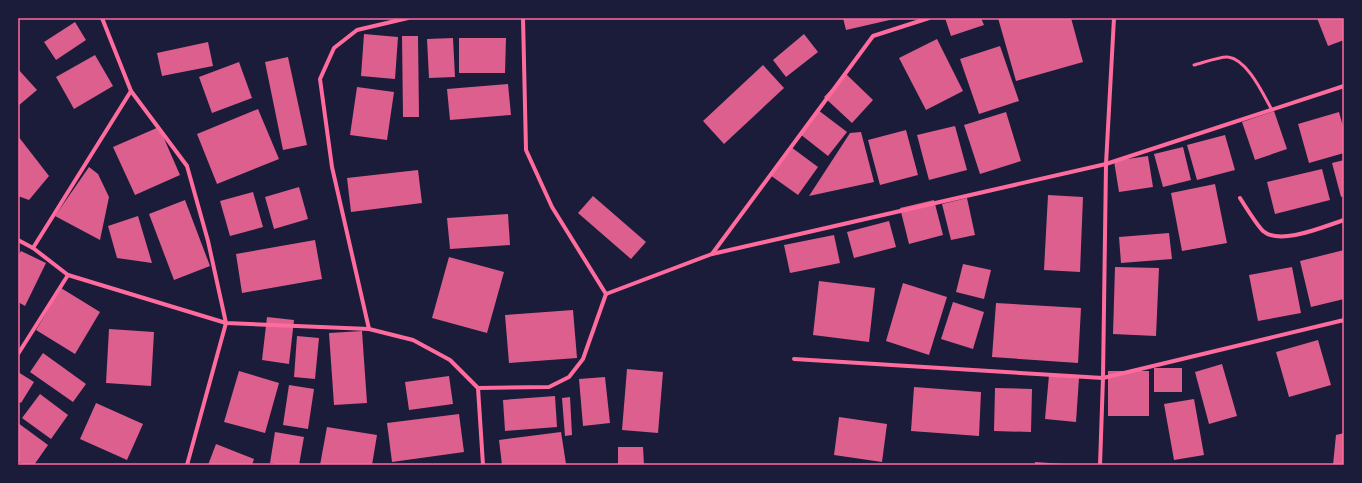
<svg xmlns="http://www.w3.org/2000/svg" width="1362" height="483" font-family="'Titillium Web',sans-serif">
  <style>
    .building { fill: #dd5f8e }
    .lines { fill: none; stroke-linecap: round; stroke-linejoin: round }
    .service { stroke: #ff6b9d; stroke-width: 3 }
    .minor { stroke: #ff6b9d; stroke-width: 4 }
    .neatline { fill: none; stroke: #ff6b9d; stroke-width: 1.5 }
  </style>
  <rect width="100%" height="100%" fill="#1b1b3a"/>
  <g class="building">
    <polygon points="843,18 894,18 894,19 846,30"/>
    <polygon points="945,18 981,18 984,25 951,36"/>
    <polygon points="998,18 1071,18 1083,62 1016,81"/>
    <polygon points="1317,18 1344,18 1344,40 1328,46"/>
    <polygon points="75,22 86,40 56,60 44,42"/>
    <polygon points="364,34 398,37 395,79 361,76"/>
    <polygon points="804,34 818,52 786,77 773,60"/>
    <polygon points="402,36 418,36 419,117 403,117"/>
    <polygon points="453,38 455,77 429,78 427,39"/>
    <polygon points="459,38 506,38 505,73 459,73"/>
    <polygon points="937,39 963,91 926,110 899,58"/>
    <polygon points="208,42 213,66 162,76 157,53"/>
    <polygon points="1000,46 1019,101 979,114 960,59"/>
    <polygon points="95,55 113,86 74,109 56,77"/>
    <polygon points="288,57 307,145 283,150 265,62"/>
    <polygon points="239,62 252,98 212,113 199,77"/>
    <polygon points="763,65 784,88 724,144 703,121"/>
    <polygon points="18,69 37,90 18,106"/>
    <polygon points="846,74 873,100 852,123 824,97"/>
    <polygon points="508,84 511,115 450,120 447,89"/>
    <polygon points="357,87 394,92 387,140 350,135"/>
    <polygon points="258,109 279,159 217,184 197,134"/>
    <polygon points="818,110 847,132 828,156 800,134"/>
    <polygon points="1274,111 1287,149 1255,160 1242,122"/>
    <polygon points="1006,112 1021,161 980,174 964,125"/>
    <polygon points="1339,112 1344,130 1344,153 1309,163 1298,124"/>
    <polygon points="955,126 967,170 929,180 917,135"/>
    <polygon points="159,127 180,175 135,195 113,147"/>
    <polygon points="906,130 918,175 880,185 868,140"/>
    <polygon points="861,132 874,182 809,196 850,133"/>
    <polygon points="1225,135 1235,170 1197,180 1187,145"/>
    <polygon points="18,136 49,176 29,200 18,196"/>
    <polygon points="791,147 818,167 798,195 770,175"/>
    <polygon points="1183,147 1191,180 1163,187 1154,154"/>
    <polygon points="1148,156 1153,187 1119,192 1114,161"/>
    <polygon points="1344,160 1344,196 1341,197 1332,163"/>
    <polygon points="89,167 98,174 109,197 100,240 55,216"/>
    <polygon points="1322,169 1330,200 1275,214 1267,182"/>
    <polygon points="418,170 422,203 351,212 347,178"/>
    <polygon points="1215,184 1227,243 1182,251 1171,193"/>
    <polygon points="299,187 308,219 274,229 265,197"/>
    <polygon points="253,192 263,227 230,236 220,201"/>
    <polygon points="1048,195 1083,197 1080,272 1044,270"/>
    <polygon points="593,196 646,242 631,259 578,213"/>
    <polygon points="967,198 975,235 951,240 942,204"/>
    <polygon points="185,200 210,266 174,280 149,214"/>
    <polygon points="934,200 943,235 909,244 900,208"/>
    <polygon points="508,214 510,245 450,249 447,218"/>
    <polygon points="138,216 152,263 117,258 108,226"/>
    <polygon points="889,221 896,247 854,258 847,232"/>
    <polygon points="1169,233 1172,259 1121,263 1119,237"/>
    <polygon points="834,235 840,263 790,273 784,245"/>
    <polygon points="315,240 322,279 242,293 236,254"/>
    <polygon points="1344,250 1344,299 1311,307 1300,261"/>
    <polygon points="21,251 46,263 25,306 18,302 18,256"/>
    <polygon points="449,257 504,272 487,333 432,318"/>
    <polygon points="963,264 991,270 984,299 956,292"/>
    <polygon points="1115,267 1159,268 1156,336 1113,334"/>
    <polygon points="1292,267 1301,313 1258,321 1249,275"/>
    <polygon points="819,281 875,288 869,342 813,335"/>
    <polygon points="903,283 947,297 929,355 886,341"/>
    <polygon points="61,288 100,312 75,354 36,330"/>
    <polygon points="953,302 984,312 973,349 941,339"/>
    <polygon points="996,303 1081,308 1078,363 992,357"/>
    <polygon points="573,310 577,358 509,363 505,315"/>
    <polygon points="267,317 294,320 289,364 262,360"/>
    <polygon points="109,329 154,332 151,386 106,383"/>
    <polygon points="362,331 367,403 334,405 329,333"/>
    <polygon points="297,336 319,338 315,379 294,377"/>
    <polygon points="1318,340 1331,385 1289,397 1276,352"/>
    <polygon points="43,353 86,384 73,402 30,372"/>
    <polygon points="1222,364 1237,416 1209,424 1195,372"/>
    <rect x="1154" y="368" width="28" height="24"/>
    <polygon points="627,369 663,372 658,433 622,430"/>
    <polygon points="239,371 279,383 265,433 224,422"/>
    <rect x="1108" y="371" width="41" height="45"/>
    <polygon points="18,372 34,382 21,403 18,401"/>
    <polygon points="1049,375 1079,378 1076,422 1045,419"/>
    <polygon points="449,376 453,404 409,410 405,382"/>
    <polygon points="605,377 610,423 583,426 579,379"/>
    <polygon points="289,385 314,389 308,429 283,425"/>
    <polygon points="914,387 981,392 979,436 911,431"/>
    <polygon points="995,388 1032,389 1031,432 994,431"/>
    <polygon points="40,394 68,415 51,439 22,418"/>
    <polygon points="555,396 557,427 505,431 503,400"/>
    <polygon points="570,397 572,435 565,436 562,398"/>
    <polygon points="1194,399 1204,455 1174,460 1164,404"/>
    <polygon points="96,403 143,424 127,460 80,439"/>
    <polygon points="459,414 464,452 392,462 387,423"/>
    <polygon points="839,417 887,424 882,462 834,455"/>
    <polygon points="18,423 48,445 34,465 23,465 18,461"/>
    <polygon points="327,427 377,435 372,465 320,465"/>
    <polygon points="275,432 304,437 299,465 282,465 270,463"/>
    <polygon points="561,432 566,464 502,465 499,440"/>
    <polygon points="1344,433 1344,465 1333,465 1336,435"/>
    <polygon points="216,444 254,459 252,465 208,465"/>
    <polygon points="618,447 643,447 644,465 618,465"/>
    <polygon points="1035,462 1064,464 1064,465 1035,465"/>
  </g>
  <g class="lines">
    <path class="service" d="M1194,65C1202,63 1221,56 1228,57C1247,59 1263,94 1272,110"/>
    <g class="minor">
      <polyline points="102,18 131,91 187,166 208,241 226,323 187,465"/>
      <polyline points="523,18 526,150 552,207 606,294"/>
      <path d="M1240,198C1245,206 1257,225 1263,231C1280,246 1325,226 1344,220"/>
      <polyline points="18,240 33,248 68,275 226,323 369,329 413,340 450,360 478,388 483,465"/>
      <polyline points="33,248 131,91"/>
      <polyline points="712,254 873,36 929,18"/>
      <polyline points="369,329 332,167 320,79 334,48 357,30 408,18"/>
      <polyline points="18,354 68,275"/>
      <polyline points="794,359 1103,378 1344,320"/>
      <polyline points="478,388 549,387 569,377 583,359 606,294 712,254 1106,164 1344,86"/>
      <polyline points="1100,465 1103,378 1106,164 1114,18"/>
    </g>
  </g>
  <rect width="1362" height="483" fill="none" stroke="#1b1b3a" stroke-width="38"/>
  <rect x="19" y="19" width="1324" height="445" class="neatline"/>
</svg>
